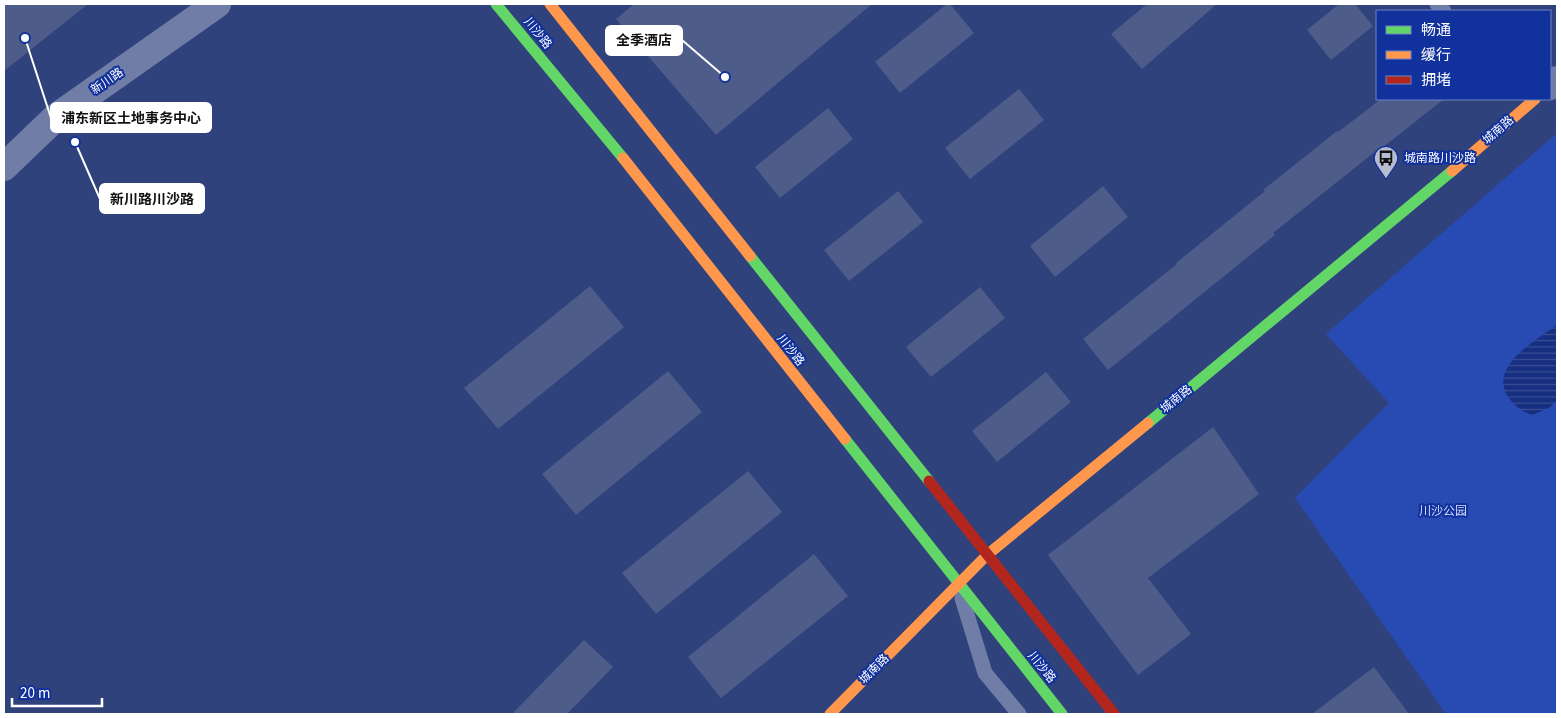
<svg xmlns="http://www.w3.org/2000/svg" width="1561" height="718" font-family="'Source Sans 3','Noto Sans SC',sans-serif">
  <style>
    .green { fill: #284ab3 }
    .water { fill: url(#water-rules) }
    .building { fill: #4e5c8a }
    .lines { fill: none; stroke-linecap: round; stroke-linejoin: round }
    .lane { stroke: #707da6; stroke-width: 15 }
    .street { stroke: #707da6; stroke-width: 28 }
    .fast { stroke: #63d668; stroke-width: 11 }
    .slow { stroke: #ff974d; stroke-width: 11 }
    .jam { stroke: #b3261e; stroke-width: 11 }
    .labels { text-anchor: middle; stroke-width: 4; stroke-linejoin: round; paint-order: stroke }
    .street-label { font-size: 12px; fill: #fff; stroke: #11319c }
    .poi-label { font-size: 12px; fill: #fff; stroke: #11319c; text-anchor: start }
    .park-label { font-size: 12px; fill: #cedafe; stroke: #11319c }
    .leader { fill: none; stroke: #fff; stroke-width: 2 }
    .callout-dot { fill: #fff; stroke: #11319c; stroke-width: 2 }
    .callout { fill: #fff; stroke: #fff; stroke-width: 2 }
    .callout-label { font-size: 14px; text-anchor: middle; font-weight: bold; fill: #111 }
  </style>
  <defs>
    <pattern id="water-rules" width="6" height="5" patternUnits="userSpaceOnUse" patternTransform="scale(1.25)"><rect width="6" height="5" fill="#172f80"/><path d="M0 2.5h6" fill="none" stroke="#3a4e93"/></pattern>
  </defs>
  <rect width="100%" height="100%" fill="#30427c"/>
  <polygon class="green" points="1557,133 1557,714 1446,714 1295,498 1389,403 1326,334"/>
  <path class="water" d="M1557,325V400L1549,408L1532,415C1521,411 1515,406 1508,397C1488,366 1537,340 1557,325Z"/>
  <g class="building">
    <polygon points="4,4 88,4 4,71"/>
    <polygon points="634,4 872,4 716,135 616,19"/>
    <polygon points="947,4 950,4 974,33 900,93 875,62"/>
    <polygon points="1147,4 1217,4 1142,69 1111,34"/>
    <polygon points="1339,4 1355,4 1373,26 1331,60 1307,30"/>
    <polygon points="1019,89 1044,120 970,179 945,148"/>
    <polygon points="1381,99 1444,99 1382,148 1381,147 1273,233 1275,235 1108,370 1083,339 1177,264 1176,263 1265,191 1263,190 1337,131 1338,132"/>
    <polygon points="828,108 853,139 780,198 755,167"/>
    <polygon points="1103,186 1128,217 1055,277 1030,246"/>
    <polygon points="898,191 923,222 849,281 824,250"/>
    <polygon points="590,286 624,327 498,429 464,388"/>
    <polygon points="980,287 1005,318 931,377 906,347"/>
    <polygon points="668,371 702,412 576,515 542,474"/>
    <polygon points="1046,372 1071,402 997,462 972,431"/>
    <polygon points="1213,427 1259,494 1148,578 1191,634 1138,675 1048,555"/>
    <polygon points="748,471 782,512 656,614 622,573"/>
    <polygon points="814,554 848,596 721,698 688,657"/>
    <polygon points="584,640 613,667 567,714 512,714"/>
    <polygon points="1374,667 1409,714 1312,714"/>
  </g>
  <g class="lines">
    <g class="lane">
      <polyline points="1437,4 1444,11"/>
      <polyline points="962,598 985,673 1019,714"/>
    </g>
    <g class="street">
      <polyline points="1550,86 1557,80"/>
      <polyline points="4,167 55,118 217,4"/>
    </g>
    <g class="fast">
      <polyline points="496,4 623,158"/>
      <polyline points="750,256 929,481"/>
      <polyline points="1148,423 1452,171"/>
      <polyline points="845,439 1062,714"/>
    </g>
    <g class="slow">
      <polyline points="550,4 750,256"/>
      <polyline points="623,158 845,439"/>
      <polyline points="1452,171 1535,99"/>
      <polyline points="830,714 987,555 1148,423"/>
    </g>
    <polyline class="jam" points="929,481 1114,714"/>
  </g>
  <defs>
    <g id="bus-pin" transform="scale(1.25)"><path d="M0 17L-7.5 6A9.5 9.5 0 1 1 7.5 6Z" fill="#b7bdd1" stroke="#11319c"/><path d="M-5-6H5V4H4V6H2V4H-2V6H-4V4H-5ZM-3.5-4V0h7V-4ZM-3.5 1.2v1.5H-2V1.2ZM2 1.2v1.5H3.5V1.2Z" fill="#111"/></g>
  </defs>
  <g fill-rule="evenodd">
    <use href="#bus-pin" x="1386" y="158"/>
  </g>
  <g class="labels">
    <g class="street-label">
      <text transform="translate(538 33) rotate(51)" y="4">川沙路</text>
      <text transform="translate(107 81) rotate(-35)" y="4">新川路</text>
      <text transform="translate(1498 130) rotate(-41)" y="4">城南路</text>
      <text transform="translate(791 350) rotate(52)" y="4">川沙路</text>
      <text transform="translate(1176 399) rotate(-39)" y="4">城南路</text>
      <text transform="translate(1042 667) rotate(51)" y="4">川沙路</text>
      <text transform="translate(874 669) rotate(-45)" y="4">城南路</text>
    </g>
    <g class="poi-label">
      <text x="1404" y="162">城南路川沙路</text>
    </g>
    <g class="park-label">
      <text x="1443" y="515">川沙公园</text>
    </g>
  </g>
  <path class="leader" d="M725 77L682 40M25 38L51 118M75 142L100 199"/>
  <g class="callout-dot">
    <circle cx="725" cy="77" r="5"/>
    <circle cx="25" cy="38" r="5"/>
    <circle cx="75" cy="142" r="5"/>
  </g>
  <g class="callout">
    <rect x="606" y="26" width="76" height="29" rx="5"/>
    <rect x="51" y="103" width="160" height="29" rx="5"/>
    <rect x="100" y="184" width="104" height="29" rx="5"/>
  </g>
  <g class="callout-label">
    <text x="644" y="45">全季酒店</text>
    <text x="131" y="123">浦东新区土地事务中心</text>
    <text x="152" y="204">新川路川沙路</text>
  </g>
  <rect width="1561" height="718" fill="none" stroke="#ffffff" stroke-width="10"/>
  <rect x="1376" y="10" width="175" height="90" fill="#11319c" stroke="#7083c4"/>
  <rect x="1386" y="26" width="25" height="8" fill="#63d668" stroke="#7083c4"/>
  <text x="1421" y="35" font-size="15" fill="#ffffff">畅通</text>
  <rect x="1386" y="51" width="25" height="8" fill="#ff974d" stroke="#7083c4"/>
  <text x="1421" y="60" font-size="15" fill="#ffffff">缓行</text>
  <rect x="1386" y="76" width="25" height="8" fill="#b3261e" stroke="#7083c4"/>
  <text x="1421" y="85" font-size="15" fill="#ffffff">拥堵</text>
  <path d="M12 698v8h90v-8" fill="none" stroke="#ffffff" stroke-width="2.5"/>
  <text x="20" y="698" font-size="15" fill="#ffffff" stroke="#11319c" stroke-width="4" paint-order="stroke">20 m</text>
</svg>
